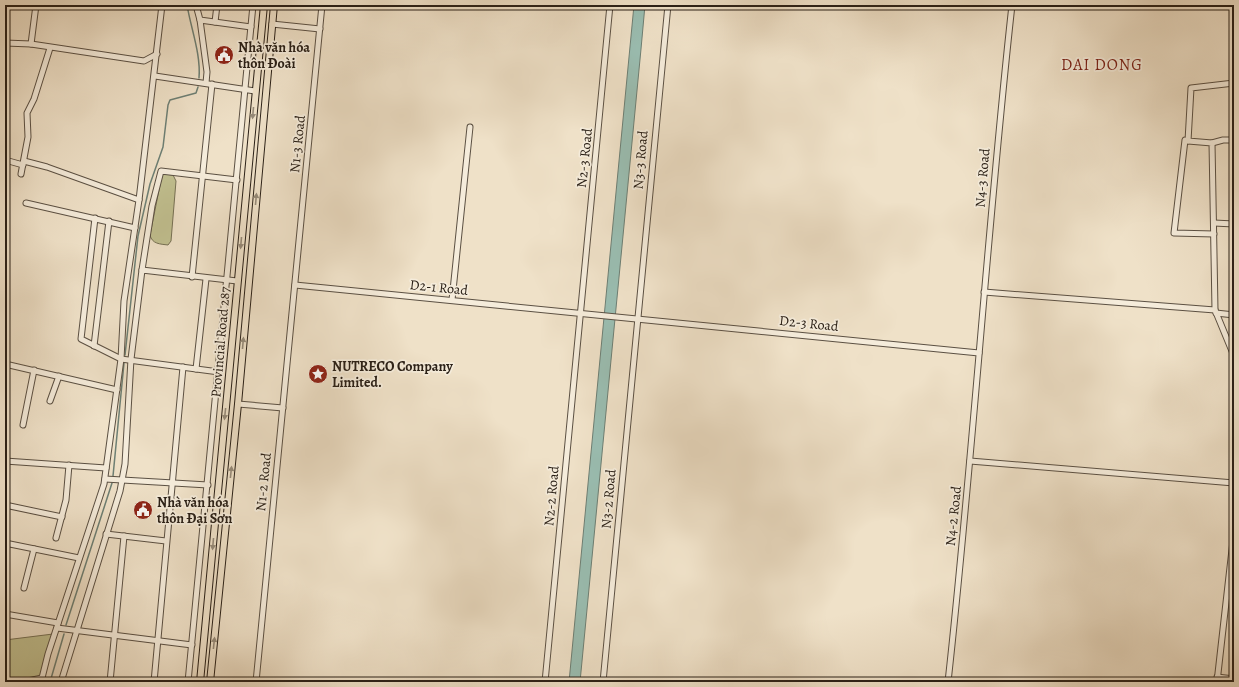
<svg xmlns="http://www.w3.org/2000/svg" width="1239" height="687" font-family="Alegreya,serif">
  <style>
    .green { fill: #c1c090; stroke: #767054 }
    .water { fill: #9abeb2; stroke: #6d7f74 }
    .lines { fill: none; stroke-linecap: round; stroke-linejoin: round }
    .stream { stroke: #6d7f74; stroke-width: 1.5 }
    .minor-casing { stroke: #5b5043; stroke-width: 7 }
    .major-casing { stroke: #2a2017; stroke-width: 8 }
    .minor { stroke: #f5ecdb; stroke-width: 5 }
    .major { stroke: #efe1c8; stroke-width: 6 }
    .oneway { fill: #968a78 }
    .labels { text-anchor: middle; stroke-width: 3.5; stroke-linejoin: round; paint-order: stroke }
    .poi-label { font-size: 14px; font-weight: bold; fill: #2a2017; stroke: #f5ecdb; text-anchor: start }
    .street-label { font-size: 14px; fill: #2a2017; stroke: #f5ecdb }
    .quarter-label { font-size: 16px; letter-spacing: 1px; fill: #7a1f14; stroke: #f5ecdb }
  </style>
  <rect width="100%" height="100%" fill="#efe1c8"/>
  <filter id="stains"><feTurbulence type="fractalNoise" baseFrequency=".005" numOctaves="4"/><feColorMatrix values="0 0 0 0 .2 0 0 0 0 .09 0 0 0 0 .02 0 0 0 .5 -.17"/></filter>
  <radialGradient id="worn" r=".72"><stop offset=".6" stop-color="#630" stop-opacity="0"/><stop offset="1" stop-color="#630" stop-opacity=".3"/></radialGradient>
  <g class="green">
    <path d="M165,174L173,175L176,181L171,241L168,245C160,244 152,244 150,235L162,175Z"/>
    <polygon points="53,634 40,676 5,682 5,640"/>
  </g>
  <polygon class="water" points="634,5 645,5 641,49 580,682 569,682"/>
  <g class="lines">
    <g class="stream">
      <path d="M187,5C191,29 201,54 199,78"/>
      <polyline points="125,355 138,236 150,184 163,147 168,105 170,100 196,93 198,87"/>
      <polyline points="113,476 124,363"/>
      <polyline points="66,625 112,483"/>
      <polyline points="50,682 64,634"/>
    </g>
    <g class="minor-casing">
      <g id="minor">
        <polyline points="196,5 200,20 251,27"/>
        <polyline points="1232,5 1234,11"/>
        <polyline points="200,20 207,72 206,83"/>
        <polyline points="215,22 217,5"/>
        <polyline points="272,24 320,29"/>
        <polyline points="5,43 31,44 144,61 157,54"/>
        <polyline points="31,44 36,5"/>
        <polyline points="155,76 255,91"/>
        <polyline points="1234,83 1191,88 1188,141 1212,143 1215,310 1234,356"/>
        <polyline points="1188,141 1185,140 1174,233 1214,234"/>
        <polyline points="1212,143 1223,140 1234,140"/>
        <polyline points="5,160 23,165"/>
        <polyline points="24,161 47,167 139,200"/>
        <polyline points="21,174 28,137 27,113 34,99 50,48"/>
        <polyline points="26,203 135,228"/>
        <polyline points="95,218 81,339 121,359 219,372"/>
        <polyline points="1214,223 1234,224"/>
        <polyline points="142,270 152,206 161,171 237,180"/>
        <polyline points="192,277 212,84"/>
        <polyline points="295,285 979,353"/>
        <polyline points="984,292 1215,310"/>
        <polyline points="452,300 470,127"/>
        <polyline points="1216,313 1234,315"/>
        <polyline points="94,346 109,221"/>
        <polyline points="5,364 117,390"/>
        <polyline points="196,369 206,279"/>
        <polyline points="50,401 59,376"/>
        <polyline points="238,404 283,408"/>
        <polyline points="23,425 34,370"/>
        <polyline points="5,461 106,468"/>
        <polyline points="970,461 1234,483"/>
        <polyline points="105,479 208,485"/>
        <polyline points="5,505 62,517"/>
        <polyline points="106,534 166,541"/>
        <polyline points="56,538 66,500 69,465"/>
        <polyline points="5,543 79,558"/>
        <polyline points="24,588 34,549"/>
        <polyline points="5,614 58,623"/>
        <polyline points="57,628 192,645"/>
        <polyline points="1217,677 1234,679"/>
        <polyline points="23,682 42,678"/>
        <polyline points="41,682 48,654 104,484 121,359 124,301 139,200 162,5"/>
        <polyline points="61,682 120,491 125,464 131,359 142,270 237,281"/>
        <polyline points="110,682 124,536"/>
        <polyline points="154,682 183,367"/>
        <polyline points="188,682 253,5"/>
        <polyline points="256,682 322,5"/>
        <polyline points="545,682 610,5"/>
        <polyline points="603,682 668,5"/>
        <path d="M948,682C973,457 987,230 1012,5"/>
        <polyline points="1217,682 1234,532"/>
      </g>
    </g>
    <g class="major-casing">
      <g id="major">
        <polyline points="200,682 264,5"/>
        <polyline points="210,682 238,404 274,5"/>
      </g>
    </g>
    <use href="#minor" class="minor"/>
    <use href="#major" class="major"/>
  </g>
  <defs><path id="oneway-solid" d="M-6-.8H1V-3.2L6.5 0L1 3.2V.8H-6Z"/></defs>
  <g class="oneway">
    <use href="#oneway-solid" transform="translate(253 113) rotate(95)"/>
    <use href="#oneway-solid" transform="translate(256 199) rotate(-85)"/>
    <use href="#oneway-solid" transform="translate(241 243) rotate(95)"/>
    <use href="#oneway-solid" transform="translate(243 343) rotate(-85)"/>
    <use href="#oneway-solid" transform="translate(225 414) rotate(96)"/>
    <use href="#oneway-solid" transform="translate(231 472) rotate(-84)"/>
    <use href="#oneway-solid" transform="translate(213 544) rotate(95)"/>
    <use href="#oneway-solid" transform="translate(214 643) rotate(-84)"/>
  </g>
  <defs>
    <g id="civic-disc" transform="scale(1)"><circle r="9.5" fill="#8f2418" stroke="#f5ecdb"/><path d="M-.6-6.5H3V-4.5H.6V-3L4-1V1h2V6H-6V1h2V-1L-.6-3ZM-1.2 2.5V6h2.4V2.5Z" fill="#fff"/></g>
    <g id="sight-disc" transform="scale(1)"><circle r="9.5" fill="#8f2418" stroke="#f5ecdb"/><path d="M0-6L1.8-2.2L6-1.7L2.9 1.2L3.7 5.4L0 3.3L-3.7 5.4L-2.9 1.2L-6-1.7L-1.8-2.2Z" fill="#fff"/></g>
  </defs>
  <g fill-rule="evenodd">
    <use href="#civic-disc" x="224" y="55"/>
    <use href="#sight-disc" x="318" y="374"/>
    <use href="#civic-disc" x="143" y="510"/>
  </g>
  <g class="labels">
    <g class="poi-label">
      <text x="238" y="52">Nhà văn hóa<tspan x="238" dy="16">thôn Đoài</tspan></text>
      <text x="332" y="371">NUTRECO Company<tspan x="332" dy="16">Limited.</tspan></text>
      <text x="157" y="507">Nhà văn hóa<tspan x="157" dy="16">thôn Đại Sơn</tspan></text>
    </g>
    <g class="street-label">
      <text transform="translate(297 144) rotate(-84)" y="5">N1-3 Road</text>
      <text transform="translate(584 158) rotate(-84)" y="5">N2-3 Road</text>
      <text transform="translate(640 160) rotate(-85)" y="5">N3-3 Road</text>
      <text transform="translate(982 178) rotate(-85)" y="5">N4-3 Road</text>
      <text transform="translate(439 287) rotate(6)" y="5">D2-1 Road</text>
      <text transform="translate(809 323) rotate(6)" y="5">D2-3 Road</text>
      <text transform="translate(220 342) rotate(-85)" y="5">Provincial Road 287</text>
      <text transform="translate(263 482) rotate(-84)" y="5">N1-2 Road</text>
      <text transform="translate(551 496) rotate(-85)" y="5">N2-2 Road</text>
      <text transform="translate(608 499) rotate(-85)" y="5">N3-2 Road</text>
      <text transform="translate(953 516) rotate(-84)" y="5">N4-2 Road</text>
    </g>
    <g class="quarter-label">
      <text x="1102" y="70">DAI DONG</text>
    </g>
  </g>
  <rect width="1239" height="687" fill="none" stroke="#efe1c8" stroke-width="20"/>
  <rect x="6" y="6" width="1227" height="675" fill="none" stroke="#2a2017" stroke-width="2"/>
  <rect x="10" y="10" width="1219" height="667" fill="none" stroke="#2a2017"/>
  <rect width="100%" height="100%" filter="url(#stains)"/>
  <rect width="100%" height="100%" fill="url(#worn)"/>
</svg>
